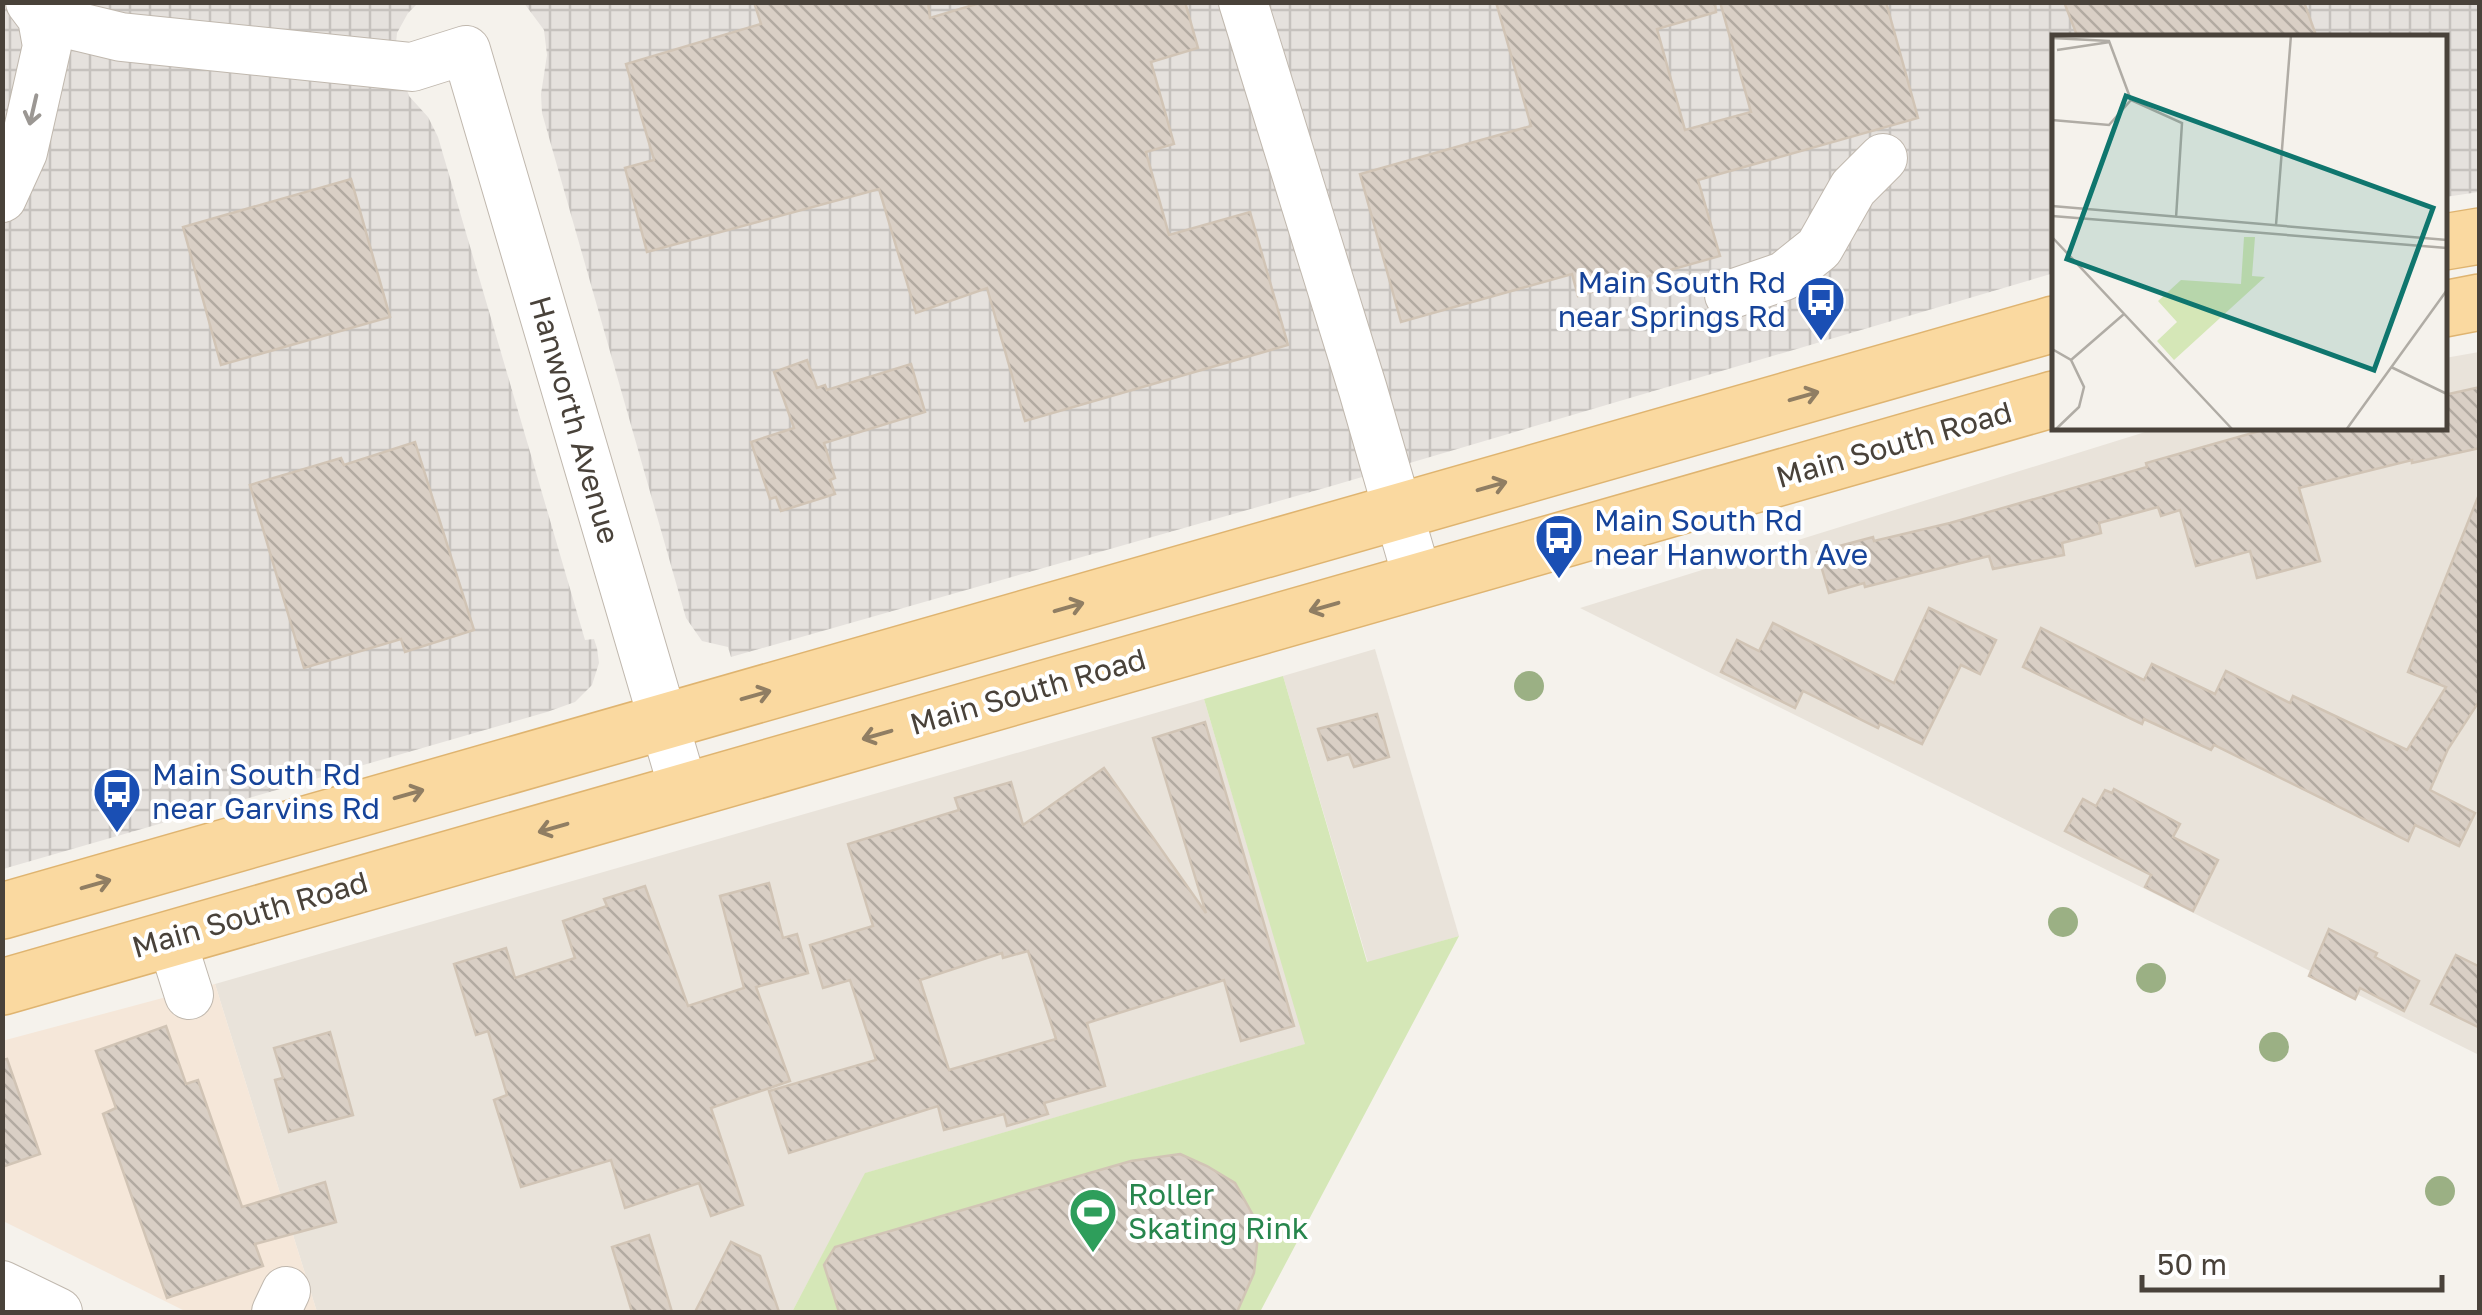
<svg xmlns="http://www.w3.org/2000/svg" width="2482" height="1315" font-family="'Golos Text',sans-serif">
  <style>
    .residential { fill: #e9e3da }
    .commercial { fill: #f5e7d9 }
    .industrial { fill: url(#industrial-grid) }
    .green { fill: #d5e7b7 }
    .building { fill: url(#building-back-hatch); stroke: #d1c4b5; stroke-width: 2.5; fill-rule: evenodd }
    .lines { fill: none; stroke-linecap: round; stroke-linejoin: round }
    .minor-casing { stroke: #c0b8ae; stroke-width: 50 }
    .major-casing { stroke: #dfb470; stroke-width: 58 }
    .minor { stroke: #fff; stroke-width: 48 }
    .major { stroke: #fad9a0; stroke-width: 55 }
    .tree { fill: #9bb084 }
    .oneway { stroke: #9b9793 }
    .oneway2 { stroke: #907e63 }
    .labels { text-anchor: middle; stroke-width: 8; stroke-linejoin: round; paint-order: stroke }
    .transit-label { font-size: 30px; fill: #164399; stroke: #fff; text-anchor: start }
    .street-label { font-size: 30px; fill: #49423a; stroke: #fff }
    .leisure-label { font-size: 30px; fill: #27864d; stroke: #fff; text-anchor: start }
    .inset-road { fill: none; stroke: #b0aca5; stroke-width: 2.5 }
    .view { fill: #0f766e; fill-opacity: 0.15; stroke: #0f766e; stroke-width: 5 }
    .inset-edge { fill: none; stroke: #49423a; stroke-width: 5 }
  </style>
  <defs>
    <pattern id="industrial-grid" width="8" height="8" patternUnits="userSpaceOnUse" patternTransform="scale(2.5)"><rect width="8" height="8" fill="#e5e1dd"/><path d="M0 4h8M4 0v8" fill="none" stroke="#c6c2be"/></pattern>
    <pattern id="building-back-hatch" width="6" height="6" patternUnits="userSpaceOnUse" patternTransform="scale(2.5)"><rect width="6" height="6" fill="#d9cfc5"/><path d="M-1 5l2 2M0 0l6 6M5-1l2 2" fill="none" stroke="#b2aaa1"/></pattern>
  </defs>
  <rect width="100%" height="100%" fill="#f5f2ec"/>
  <g class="residential">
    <polygon points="2479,352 2479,1055 1580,608 2158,428 2444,428 2445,358"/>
    <polygon points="1375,649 1459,936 1368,963 1283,676"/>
    <polygon points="1204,699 1306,1044 866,1173 792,1312 317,1312 215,984"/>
  </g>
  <polygon class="commercial" points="215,984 317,1312 187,1312 3,1221 2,1041"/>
  <g class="industrial">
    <polygon points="3,3 418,3 408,13 397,33 395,54 409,96 428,117 438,137 585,640 594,639 597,648 599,663 592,685 575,702 547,712 3,869"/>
    <polygon points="524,3 2479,3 2479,192 2445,197 2444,38 2054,38 2054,273 1335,485 731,657 728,647 702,641 686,618 542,113 541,94 547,55 544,30"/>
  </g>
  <polygon class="green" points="1283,676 1367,962 1459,936 1260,1312 792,1312 865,1173 1305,1044 1204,699"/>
  <g class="building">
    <polygon points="754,2 928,2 930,18 983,2 1185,2 1198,48 1151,62 1174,144 1146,152 1169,235 1250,212 1288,345 1025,421 987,288 916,313 879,189 647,252 625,168 654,160 626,64 761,24"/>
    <polygon points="1496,2 1715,2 1716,12 1657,29 1685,130 1751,112 1720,2 1886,2 1918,118 1698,180 1720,256 1578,296 1572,274 1401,322 1360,174 1531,126"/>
    <polygon points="2064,2 2304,2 2317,38 2078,38"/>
    <polygon points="351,179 390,317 221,365 183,227"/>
    <polygon points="807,360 817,388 825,385 827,390 911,364 925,412 824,443 835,478 830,480 835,494 781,511 776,497 770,499 751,442 794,428 774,372"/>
    <polygon points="2480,387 2480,448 2412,463 2412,460 2299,488 2320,561 2257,578 2250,551 2196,566 2180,510 2161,516 2158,507 2099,523 2101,533 2062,543 2064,555 1993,569 1989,556 1865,587 1864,583 1829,593 1817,552 1873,537 1874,541 1950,523 2147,467 2146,463 2270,428 2444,428 2444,395"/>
    <polygon points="415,442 474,630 405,652 401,639 304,668 250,485 341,458 344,465"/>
    <polygon points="2478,497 2480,700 2448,749 2430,790 2475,813 2459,846 2415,825 2408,841 2214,745 2211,750 2144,719 2142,724 2023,667 2041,628 2144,680 2152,664 2215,694 2226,671 2290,703 2293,696 2407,750 2446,687 2408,672"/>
    <polygon points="1929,608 1996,640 1980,674 1961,665 1922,744 1880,724 1878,728 1803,691 1795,708 1721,672 1737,640 1759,651 1773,623 1894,683"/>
    <polygon points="1377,714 1389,757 1354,767 1349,754 1328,760 1318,729"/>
    <path d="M1205,722L1294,1026L1241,1041L1224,980L1087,1023L1105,1086L1044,1103L1048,1114L1007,1126L1004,1114L944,1130L938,1106L789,1153L769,1091L876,1060L850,980L823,988L810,945L873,926L848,844L959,810L955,798L1011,782L1023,825L1104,768L1206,913L1153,738ZM1028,951L1056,1039L949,1070L920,980L1002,953L1003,958Z"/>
    <polygon points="2114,789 2180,824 2173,837 2218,860 2193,911 2145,887 2151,875 2065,831 2083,799 2096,806 2105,790 2112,793"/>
    <polygon points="769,883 783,938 797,934 808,973 756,987 790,1081 711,1108 743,1205 711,1216 699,1183 625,1208 611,1160 521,1187 494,1100 507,1095 488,1031 476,1035 454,964 506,948 515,978 575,958 563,921 607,906 604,899 645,886 688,1006 744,988 720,896"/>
    <polygon points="2329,929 2377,953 2375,957 2419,981 2404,1011 2360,988 2355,999 2309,976"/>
    <polygon points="2456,955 2480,967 2480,1028 2431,1004"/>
    <polygon points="166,1026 186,1084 198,1080 242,1207 325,1182 336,1222 255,1244 263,1266 167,1298 103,1114 116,1108 96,1051"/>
    <polygon points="330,1032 353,1115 289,1132 275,1080 283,1078 274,1048"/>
    <polygon points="7,1059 40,1154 2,1167 2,1060"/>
    <polygon points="1180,1154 1207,1166 1235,1183 1259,1226 1254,1273 1237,1312 839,1312 824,1265 835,1247 1131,1161"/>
    <polygon points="649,1235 672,1312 632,1312 612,1247"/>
    <polygon points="731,1242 760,1256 779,1312 695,1312"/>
  </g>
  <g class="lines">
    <g class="minor-casing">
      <g id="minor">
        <polyline points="1243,2 1363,390 1418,580"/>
        <polyline points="42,18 121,37 412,67 466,50 684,791"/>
        <polyline points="2,198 23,152 47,46 42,18 30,2"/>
        <polyline points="1729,295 1784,276 1819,248 1853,188 1883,158"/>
        <polyline points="171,938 189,995"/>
        <polyline points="2,1285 58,1312"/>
        <polyline points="276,1312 286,1291"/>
      </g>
    </g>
    <g class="major-casing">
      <g id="major">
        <polyline points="2444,242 2480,236"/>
        <polyline points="2444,309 2480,302"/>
        <polyline points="2,911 2054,324"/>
        <polyline points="2,987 2054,399"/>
      </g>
    </g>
    <use href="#minor" class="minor"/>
    <use href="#major" class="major"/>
  </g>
  <g class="tree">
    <circle cx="1529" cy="686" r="15"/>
    <circle cx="2063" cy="922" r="15"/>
    <circle cx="2151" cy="978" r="15"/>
    <circle cx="2274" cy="1047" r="15"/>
    <circle cx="2440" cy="1191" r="15"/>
  </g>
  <defs><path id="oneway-shaft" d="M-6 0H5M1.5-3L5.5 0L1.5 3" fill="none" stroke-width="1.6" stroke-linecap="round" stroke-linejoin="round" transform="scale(2.5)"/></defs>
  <use class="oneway" href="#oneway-shaft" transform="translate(33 110) rotate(103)"/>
  <g class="oneway2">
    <use href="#oneway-shaft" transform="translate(1804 396) rotate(-16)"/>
    <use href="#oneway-shaft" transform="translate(1492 486) rotate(-16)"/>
    <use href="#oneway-shaft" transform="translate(1069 607) rotate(-16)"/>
    <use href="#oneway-shaft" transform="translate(1324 607) rotate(164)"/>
    <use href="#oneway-shaft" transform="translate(756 695) rotate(-16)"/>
    <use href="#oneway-shaft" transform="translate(877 735) rotate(164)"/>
    <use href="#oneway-shaft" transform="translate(409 794) rotate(-16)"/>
    <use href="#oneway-shaft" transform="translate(553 828) rotate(164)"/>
    <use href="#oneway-shaft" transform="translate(96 884) rotate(-16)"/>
  </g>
  <defs>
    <g id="bus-pin" transform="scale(2.5)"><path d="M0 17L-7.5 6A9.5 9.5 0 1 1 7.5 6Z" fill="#1a4fb4" stroke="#fff"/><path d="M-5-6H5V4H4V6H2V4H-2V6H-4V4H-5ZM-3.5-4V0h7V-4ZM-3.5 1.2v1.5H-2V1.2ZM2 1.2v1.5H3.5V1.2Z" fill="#fff"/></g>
    <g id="stadium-pin" transform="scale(2.5)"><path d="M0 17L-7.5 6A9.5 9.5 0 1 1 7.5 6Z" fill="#2e9e5b" stroke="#fff"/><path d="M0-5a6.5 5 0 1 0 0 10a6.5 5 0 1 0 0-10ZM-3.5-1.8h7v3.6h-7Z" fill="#fff"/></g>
  </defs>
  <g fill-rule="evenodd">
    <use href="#bus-pin" x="1821" y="300"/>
    <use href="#bus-pin" x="1559" y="538"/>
    <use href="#bus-pin" x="117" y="792"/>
    <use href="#stadium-pin" x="1093" y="1212"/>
  </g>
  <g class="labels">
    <g class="transit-label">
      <text x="1786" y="293" text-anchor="end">Main South Rd<tspan x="1786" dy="34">near Springs Rd</tspan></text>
      <text x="1594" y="531">Main South Rd<tspan x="1594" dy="34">near Hanworth Ave</tspan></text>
      <text x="152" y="785">Main South Rd<tspan x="152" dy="34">near Garvins Rd</tspan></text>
    </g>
    <g class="street-label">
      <text transform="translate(574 420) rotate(74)" y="10">Hanworth Avenue</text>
      <text transform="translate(1894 445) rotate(-16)" y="10">Main South Road</text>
      <text transform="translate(1028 692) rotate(-16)" y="10">Main South Road</text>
      <text transform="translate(250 915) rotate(-16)" y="10">Main South Road</text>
    </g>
    <g class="leisure-label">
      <text x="1128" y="1205">Roller<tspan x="1128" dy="34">Skating Rink</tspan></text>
    </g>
  </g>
  <g transform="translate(2052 35)">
    <rect width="395" height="395" fill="#f5f2ec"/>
    <path d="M192,202H203L200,241L213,242L122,325L105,306L125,287L106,266L129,245L189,249Z" fill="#d5e7b7"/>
    <path class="inset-road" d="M0,3L57,6L79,65L130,88L124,183M5,15L58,7M0,85L57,90L79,65M0,171L395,205M0,181L395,213M224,190L239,0M0,202L181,395M0,314L19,325L32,352L27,372L3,395M19,325L72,279M339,332L395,359M294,395L395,255"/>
    <path class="view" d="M74,61L381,173L322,335L15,224Z"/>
    <rect width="395" height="395" class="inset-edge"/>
  </g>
  <rect width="2482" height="1315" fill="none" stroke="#49423a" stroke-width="10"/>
  <path d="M2142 1275v15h300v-15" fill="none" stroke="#49423a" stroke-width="5"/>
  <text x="2157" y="1275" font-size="30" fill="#49423a" stroke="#ffffff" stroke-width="8" paint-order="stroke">50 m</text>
</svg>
